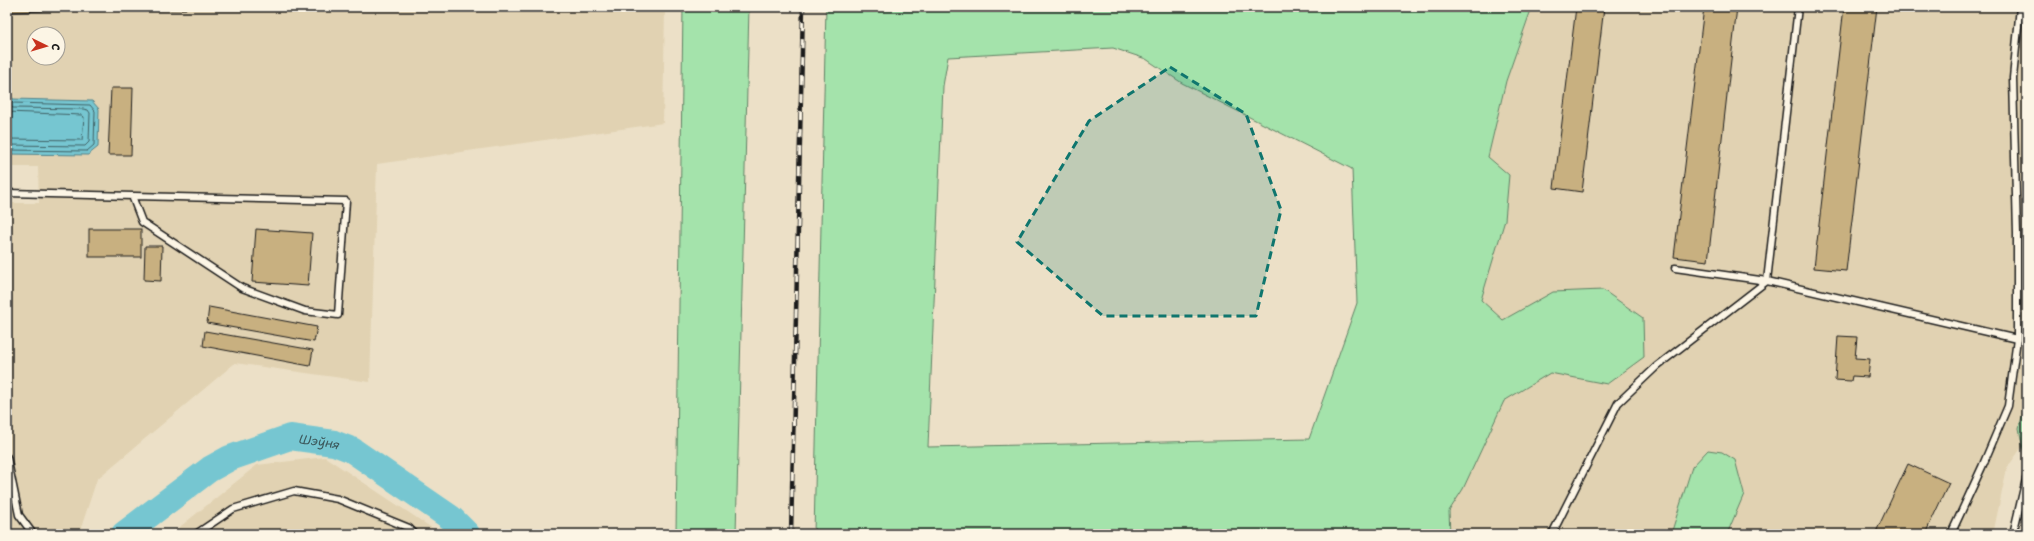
<svg xmlns="http://www.w3.org/2000/svg" width="2034" height="541" font-family="'Shantell Sans',sans-serif">
  <style>
    .built { fill: #e1d2b2; fill-rule: evenodd }
    .green { fill: #a4e3ab; stroke: #608064; fill-rule: evenodd }
    .water { fill: #76c6d1; stroke: #528289 }
    .lines { fill: none; stroke-linecap: round; stroke-linejoin: round }
    .shore { stroke: #406064; stroke-width: 1 }
    .river { stroke: #76c6d1; stroke-width: 26 }
    .building { fill: #c8b080; stroke: #1c1c1c }
    .lane-casing { stroke: #1c1c1c; stroke-width: 9 }
    .lane { stroke: #fcf5e5; stroke-width: 6 }
    .rail-casing { stroke: #1c1c1c; stroke-width: 4.5 }
    .rail { stroke: #fcf5e5; stroke-width: 3; stroke-dasharray: 9; stroke-linecap: butt }
    .marked { fill: #0f766e; fill-opacity: 0.2; stroke: #0f766e; stroke-width: 3; stroke-dasharray: 8 5; stroke-linejoin: round }
    .labels { text-anchor: middle; stroke-width: 3; stroke-linejoin: round; paint-order: stroke }
    .water-label { font-size: 13px; font-style: italic; fill: #3c585b; stroke: #fcf5e5 }
  </style>
  <rect width="100%" height="100%" fill="#ece0c7"/>
  <filter id="ink" filterUnits="userSpaceOnUse"><feTurbulence type="fractalNoise" baseFrequency=".025" numOctaves="2"/><feDisplacementMap in="SourceGraphic" scale="8" xChannelSelector="R" yChannelSelector="G"/><feConvolveMatrix kernelMatrix="1 2 1 2 8 2 1 2 1" color-interpolation-filters="sRGB"/></filter>
  <g filter="url(#ink)">
    <g class="built">
      <path d="M7,7H665L663,123L377,164L370,382L235,363L97,479L79,534H7V203H39L38,167H7ZM34,34H58V58H34Z"/>
      <polygon points="1532,7 2027,7 2027,440 2007,468 1993,534 1450,534 1439,365 1506,81"/>
      <polygon points="325,457 441,534 171,534 257,465"/>
    </g>
    <g class="green">
      <polygon points="683,7 749,7 736,534 676,533"/>
      <path d="M826,7H1532L1506,81L1488,157L1509,175L1505,220L1481,300L1503,320L1553,292L1603,290L1643,318L1644,357L1607,384L1550,373L1504,401L1463,489L1449,511L1450,534H814ZM1113,48L1146,59L1182,83L1352,169L1357,303L1309,439L928,447L943,86L948,57Z"/>
      <polygon points="2027,399 2027,469 2019,428"/>
      <polygon points="1708,450 1722,452 1735,460 1744,494 1727,534 1671,534 1692,467"/>
    </g>
    <polygon class="water" points="7,88 13,99 92,101 99,109 98,147 88,155 7,154"/>
    <g class="lines">
      <g class="shore">
        <polyline points="7,96 13,103 90,105 95,111 94,145 87,151 7,150"/>
        <polyline points="7,105 13,108 83,109 88,110 90,113 89,142 85,146 7,145"/>
        <polyline points="7,112 82,115 84,117 82,140 7,139"/>
      </g>
      <path class="river" id="s1" d="M124,534L210,469L230,458L290,437L334,443L352,450L451,518L467,534"/>
    </g>
    <g class="building">
      <polygon points="7,7 43,7 43,11 7,12"/>
      <polygon points="158,7 186,7 186,9 158,10"/>
      <polygon points="1576,7 1604,7 1582,192 1554,188"/>
      <polygon points="1704,7 1737,7 1708,261 1674,257"/>
      <polygon points="1844,7 1877,7 1846,271 1814,268"/>
      <polygon points="111,88 133,88 131,155 108,155"/>
      <rect x="89" y="229" width="52" height="28"/>
      <polygon points="256,229 312,233 308,286 252,282"/>
      <polygon points="145,246 162,246 161,281 144,280"/>
      <polygon points="209,307 317,327 314,342 207,323"/>
      <polygon points="205,331 313,350 310,366 203,346"/>
      <polygon points="1838,336 1857,337 1855,358 1870,359 1868,377 1852,376 1851,381 1835,380"/>
      <polygon points="1908,464 1949,483 1925,534 1875,534"/>
    </g>
    <g class="lines">
      <g class="lane-casing">
        <g id="lane">
          <polyline points="7,193 346,201 338,315 305,311 242,288 142,222 132,196"/>
          <polyline points="1675,268 1767,281 2017,339"/>
          <polyline points="7,457 19,515 33,534"/>
          <polyline points="196,534 233,509 294,491 338,499 409,528 415,534"/>
          <polyline points="1552,534 1618,403 1657,366 1767,281 1798,7"/>
          <polyline points="1951,534 1982,467 2008,406 2017,339 2017,234 2013,78 2020,7"/>
          <polyline points="2013,534 2027,475"/>
        </g>
      </g>
      <use href="#lane" class="lane"/>
      <g class="rail-casing">
        <polyline id="rail" points="791,534 803,7"/>
      </g>
      <use href="#rail" class="rail"/>
    </g>
  </g>
  <path class="marked" d="M1170,67L1246,114L1281,210L1256,316H1103L1017,242L1089,121Z"/>
  <g class="labels">
    <g class="water-label">
      <text dy="5" stroke="none"><textPath href="#s1" startOffset="224">Шэўня</textPath></text>
    </g>
  </g>
  <rect width="2034" height="541" fill="none" stroke="#fcf5e5" stroke-width="24"/>
  <rect x="12" y="12" width="2010" height="517" fill="none" stroke="#1c1c1c" stroke-width="1.5" filter="url(#ink)"/>
  <g transform="translate(46 46) rotate(95)"><circle r="19" fill="#fcf5e5" stroke="#a29e95"/>
  <path d="M0-3L7 15L0 10L-7 15Z" fill="#c8321e"/>
  <text y="-6" font-size="11" font-weight="bold" text-anchor="middle" fill="#1c1c1c">С</text>
  </g>
</svg>
